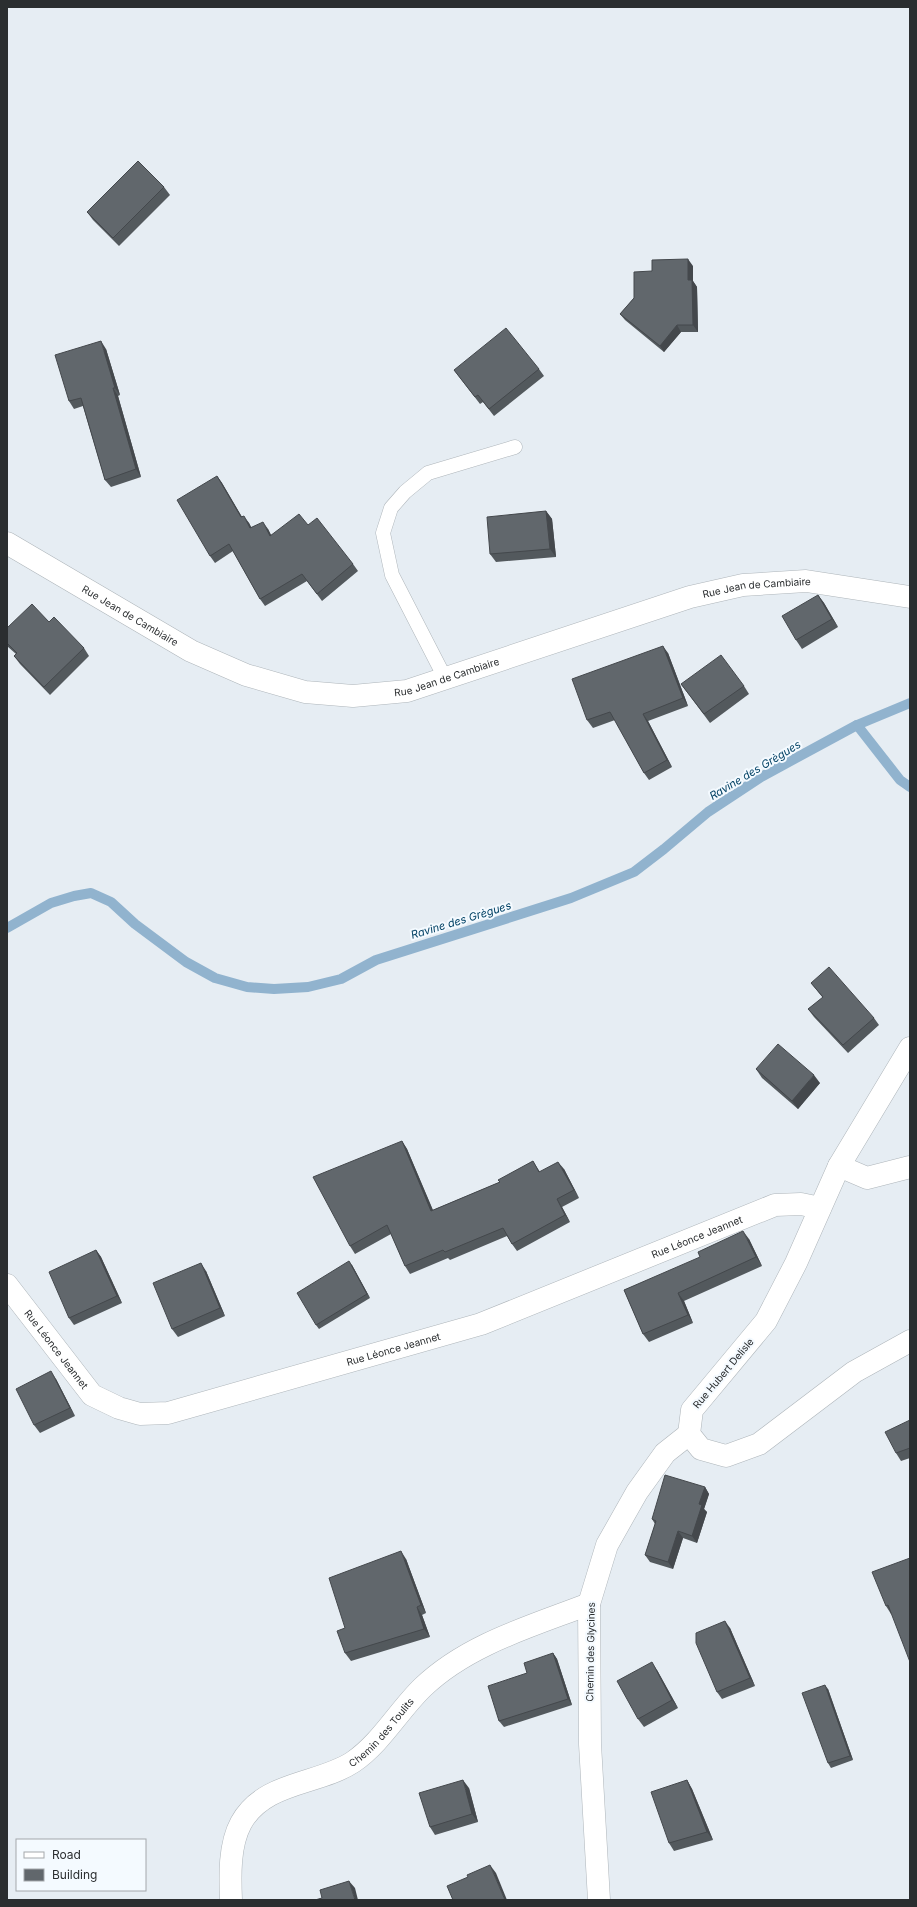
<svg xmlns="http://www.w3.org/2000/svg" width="917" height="1907" font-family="Inter,sans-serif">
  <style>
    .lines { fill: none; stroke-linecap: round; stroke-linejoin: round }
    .stream { stroke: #91b3ce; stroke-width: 10 }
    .lane-casing { stroke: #aeb5ba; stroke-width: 15 }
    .street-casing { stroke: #aeb5ba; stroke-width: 23 }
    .secondary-casing { stroke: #aeb5ba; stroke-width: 23 }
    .lane { stroke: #fff; stroke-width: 14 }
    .street { stroke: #fff; stroke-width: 22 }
    .secondary { stroke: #fff; stroke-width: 22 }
    .wall { fill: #53595d }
    .shaded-wall { fill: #44484c }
    .building { fill: #61676c; stroke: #44484c }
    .labels { text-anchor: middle; stroke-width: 4; stroke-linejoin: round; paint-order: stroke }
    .street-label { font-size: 10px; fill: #2b2e30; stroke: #f4faff }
    .water-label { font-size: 11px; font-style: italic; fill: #034265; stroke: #f4faff }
  </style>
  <rect width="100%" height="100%" fill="#e6edf3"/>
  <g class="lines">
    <g class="stream">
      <polyline points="857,725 900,780 910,787"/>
      <polyline points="7,928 51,903 74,896 91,893 111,902 135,924 186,962 215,978 247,987 274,989 308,987 341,979 376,960 571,898 634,872 664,849 708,812 761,777 857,725 910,703"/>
    </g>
    <g class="lane-casing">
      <polyline id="lane" points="445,678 392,575 383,533 391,508 405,492 428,473 515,447"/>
    </g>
    <g class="street-casing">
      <g id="street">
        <polyline points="839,1166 867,1178 910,1167"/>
        <path id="s1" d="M231,1900C230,1876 229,1845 241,1823C264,1781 318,1785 353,1762C381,1743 399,1710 423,1687C468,1644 532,1626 589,1604"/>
        <polyline points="599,1900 590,1744 589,1604 607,1545 637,1492 665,1453 689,1434"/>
      </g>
    </g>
    <g class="secondary-casing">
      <g id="secondary">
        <path id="s2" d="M7,543L191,651L246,675L305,692L353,696L407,691L690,597L743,585L806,581L910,597"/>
        <polyline points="910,1048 839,1166 796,1263 766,1321 692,1410 689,1434 701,1449 726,1456 759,1444 854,1372 910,1341"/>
        <path id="s3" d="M7,1285L92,1395L119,1408L140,1414L168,1413L481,1324L775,1205L801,1204L820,1208"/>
      </g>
    </g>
    <use href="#lane" class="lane"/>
    <use href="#street" class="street"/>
    <use href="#secondary" class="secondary"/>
  </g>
  <g class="wall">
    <polygon points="164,187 170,195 119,246 93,220 87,212"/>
    <polygon points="693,266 693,281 697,287 698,332 681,332 664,352 625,320 620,314 634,298 652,271"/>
    <polygon points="106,349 120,395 118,396 141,477 111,487 105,480 83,406 74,409 69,401"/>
    <polygon points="539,369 544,376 494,416 483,402 480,404 454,370"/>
    <polygon points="217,476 222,483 242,517 249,523 251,527 268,529 271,535 308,525 353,564 358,571 322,601 307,581 265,606 260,599 233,551 215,563 210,556"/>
    <polygon points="546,511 552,519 556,557 496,562 490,554"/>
    <polygon points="818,595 824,603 838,627 802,649 796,640"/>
    <polygon points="49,622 84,648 89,656 50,695 20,664 14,656 16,654 7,646 7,628"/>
    <polygon points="668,653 688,706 648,721 672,767 649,780 644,773 615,720 593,728 587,720"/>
    <polygon points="681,684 744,686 749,694 710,723"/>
    <polygon points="811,983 874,1018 879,1025 848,1053 814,1017 808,1009 823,998"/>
    <polygon points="756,1069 820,1083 798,1109 762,1078"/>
    <polygon points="402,1141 407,1149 433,1210 500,1182 533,1161 540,1172 564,1169 579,1198 562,1207 570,1222 517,1251 512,1244 507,1236 450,1260 448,1258 410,1274 405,1266 391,1234 355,1254 350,1246"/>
    <polygon points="749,1239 762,1266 684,1301 693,1323 649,1342 643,1334 624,1290"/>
    <polygon points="96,1250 101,1257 122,1303 74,1325 69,1318"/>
    <polygon points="352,1265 370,1298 319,1329 316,1325"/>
    <polygon points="206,1271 225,1316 178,1337 172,1329"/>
    <polygon points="56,1379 75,1416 40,1433 34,1425"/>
    <polygon points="910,1420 910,1458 901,1461 896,1453"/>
    <polygon points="705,1487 709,1494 704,1509 707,1512 697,1543 683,1538 673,1569 650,1562 645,1555 655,1524 652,1519"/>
    <polygon points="910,1558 892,1613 891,1614 886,1606"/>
    <polygon points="406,1559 426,1613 422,1615 430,1637 351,1661 345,1653 345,1628"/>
    <polygon points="730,1628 755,1686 722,1699 717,1692"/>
    <polygon points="553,1653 557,1659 572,1705 504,1727 499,1721 527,1673"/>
    <polygon points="657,1670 678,1708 644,1727 638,1719"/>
    <polygon points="828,1689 853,1760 831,1768 828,1763"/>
    <polygon points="687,1780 692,1789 713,1840 674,1851 669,1843"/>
    <polygon points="469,1788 478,1822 435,1835 430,1827"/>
  </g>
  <g class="shaded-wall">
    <polygon points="688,259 693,266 693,281 697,287 698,332 693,325 688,280"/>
    <polygon points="677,325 681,332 664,352 660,346"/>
    <polygon points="101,341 106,349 120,395 115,388"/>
    <polygon points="113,388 118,396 141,477 136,469"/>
    <polygon points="217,476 222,483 246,524 241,517"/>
    <polygon points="546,511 552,519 556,557 550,549"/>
    <polygon points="244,516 249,523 255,535 250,528"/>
    <polygon points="263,522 268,529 275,543 270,536"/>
    <polygon points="818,595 824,603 838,627 832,619"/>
    <polygon points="663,646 668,653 688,706 683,698"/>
    <polygon points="643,714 648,721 672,767 667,760"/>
    <polygon points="814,1075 820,1083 798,1109 792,1101"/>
    <polygon points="402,1141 407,1149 436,1218 431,1211"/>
    <polygon points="558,1162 564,1169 579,1198 574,1190"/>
    <polygon points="557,1199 562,1207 570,1222 565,1215"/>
    <polygon points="743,1231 749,1239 762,1266 756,1257"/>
    <polygon points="96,1250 101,1257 122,1303 117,1296"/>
    <polygon points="349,1261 352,1265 370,1298 367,1294"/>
    <polygon points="201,1263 206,1271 225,1316 220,1308"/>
    <polygon points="678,1293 684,1301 693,1323 688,1315"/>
    <polygon points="51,1371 56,1379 75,1416 70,1408"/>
    <polygon points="705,1487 709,1494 704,1509 707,1512 697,1543 692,1536 699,1504"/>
    <polygon points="678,1531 683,1538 673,1569 668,1562"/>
    <polygon points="401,1551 406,1559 426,1613 421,1605"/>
    <polygon points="417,1607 422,1615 430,1637 424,1629"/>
    <polygon points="725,1621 730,1628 755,1686 750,1678"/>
    <polygon points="553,1653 557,1659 572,1705 568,1699"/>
    <polygon points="652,1662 657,1670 678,1708 672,1700"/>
    <polygon points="825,1685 828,1689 853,1760 850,1756"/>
    <polygon points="463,1780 469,1788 478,1822 472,1814"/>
    <polygon points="687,1780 692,1789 713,1840 707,1832"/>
    <polygon points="490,1865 496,1873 507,1900 505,1900"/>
    <polygon points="349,1881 355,1888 358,1900 355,1900"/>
  </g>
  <g class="building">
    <polygon points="138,161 164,187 113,238 87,212"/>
    <polygon points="688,259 688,280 692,280 693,325 677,325 660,346 620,314 634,298 634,272 652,271 652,260"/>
    <polygon points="506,328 539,369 489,409 478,395 475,397 454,370"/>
    <polygon points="101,341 115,388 113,388 136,469 105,480 81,398 69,401 55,355"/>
    <polygon points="217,476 241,517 244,516 250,528 263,522 270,536 299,514 308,525 317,518 353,564 317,594 302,574 260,599 229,544 210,556 177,500"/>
    <polygon points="546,511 550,549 490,554 487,517"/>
    <polygon points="818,595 832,619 796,640 782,616"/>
    <polygon points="32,604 49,622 54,617 84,648 44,687 14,656 17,653 7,643 7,628"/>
    <polygon points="663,646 683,698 643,714 667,760 644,773 610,712 587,720 572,679"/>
    <polygon points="721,655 744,686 704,714 681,684"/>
    <polygon points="829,967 874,1018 843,1045 808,1009 823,997 811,983"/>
    <polygon points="778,1044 814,1075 792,1101 756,1069"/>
    <polygon points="402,1141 431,1211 500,1182 498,1180 533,1161 539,1172 558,1162 574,1190 557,1199 565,1215 512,1244 503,1228 445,1252 443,1250 405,1266 387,1225 350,1246 313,1177"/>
    <polygon points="743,1231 756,1257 678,1293 688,1315 643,1334 624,1290 700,1257 698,1252"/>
    <polygon points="96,1250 117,1296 69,1318 49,1272"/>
    <polygon points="349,1261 367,1294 316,1325 297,1293"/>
    <polygon points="201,1263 220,1308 172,1329 153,1283"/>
    <polygon points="51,1371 70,1408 34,1425 16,1389"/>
    <polygon points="910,1420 910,1448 896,1453 885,1432"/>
    <polygon points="665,1475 705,1487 699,1504 702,1505 692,1536 678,1531 668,1562 645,1555 656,1521 652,1519"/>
    <polygon points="401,1551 421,1605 417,1607 424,1629 345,1653 337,1631 345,1628 329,1578"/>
    <polygon points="910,1558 910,1662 888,1605 886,1606 872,1572"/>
    <polygon points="725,1621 750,1678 717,1692 696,1643 696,1633"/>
    <polygon points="553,1653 568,1699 499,1721 488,1686 527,1673 524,1663"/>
    <polygon points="652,1662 672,1700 638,1719 617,1681"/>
    <polygon points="825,1685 850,1756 828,1763 802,1693"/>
    <polygon points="463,1780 472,1814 430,1827 419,1793"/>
    <polygon points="687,1780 707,1832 669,1843 651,1792"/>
    <polygon points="490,1865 505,1900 453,1900 447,1886 468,1877 467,1875"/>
    <polygon points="349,1881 355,1900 315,1900 322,1898 320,1890"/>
  </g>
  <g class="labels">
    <g class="street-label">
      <text dy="4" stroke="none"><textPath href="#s2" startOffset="803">Rue Jean de Cambiaire</textPath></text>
      <text dy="4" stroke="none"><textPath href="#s2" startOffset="143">Rue Jean de Cambiaire</textPath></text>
      <text dy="4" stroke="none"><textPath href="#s2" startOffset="479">Rue Jean de Cambiaire</textPath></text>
      <text dy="4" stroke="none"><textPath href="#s3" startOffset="777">Rue Léonce Jeannet</textPath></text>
      <text dy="4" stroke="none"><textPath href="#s3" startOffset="81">Rue Léonce Jeannet</textPath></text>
      <text dy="4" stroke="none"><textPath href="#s3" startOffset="453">Rue Léonce Jeannet</textPath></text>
      <text transform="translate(723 1373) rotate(-50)" y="4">Rue Hubert Delisle</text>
      <text transform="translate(590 1652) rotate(-89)" y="4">Chemin des Glycines</text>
      <text dy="4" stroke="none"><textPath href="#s1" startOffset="250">Chemin des Toulits</textPath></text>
    </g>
    <g class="water-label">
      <text transform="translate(755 770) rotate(-31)" y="4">Ravine des Grègues</text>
      <text transform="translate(461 920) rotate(-17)" y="4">Ravine des Grègues</text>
    </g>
  </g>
  <rect width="917" height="1907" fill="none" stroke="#2b2e30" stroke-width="16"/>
  <rect x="16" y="1839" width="130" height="52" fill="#f4faff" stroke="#a4a8ac"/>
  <rect x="24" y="1852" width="20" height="6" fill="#ffffff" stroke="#a4a8ac"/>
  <text x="52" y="1859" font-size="12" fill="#2b2e30">Road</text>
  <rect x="24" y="1869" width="20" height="12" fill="#61676c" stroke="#a4a8ac"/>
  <text x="52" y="1879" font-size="12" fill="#2b2e30">Building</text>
</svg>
